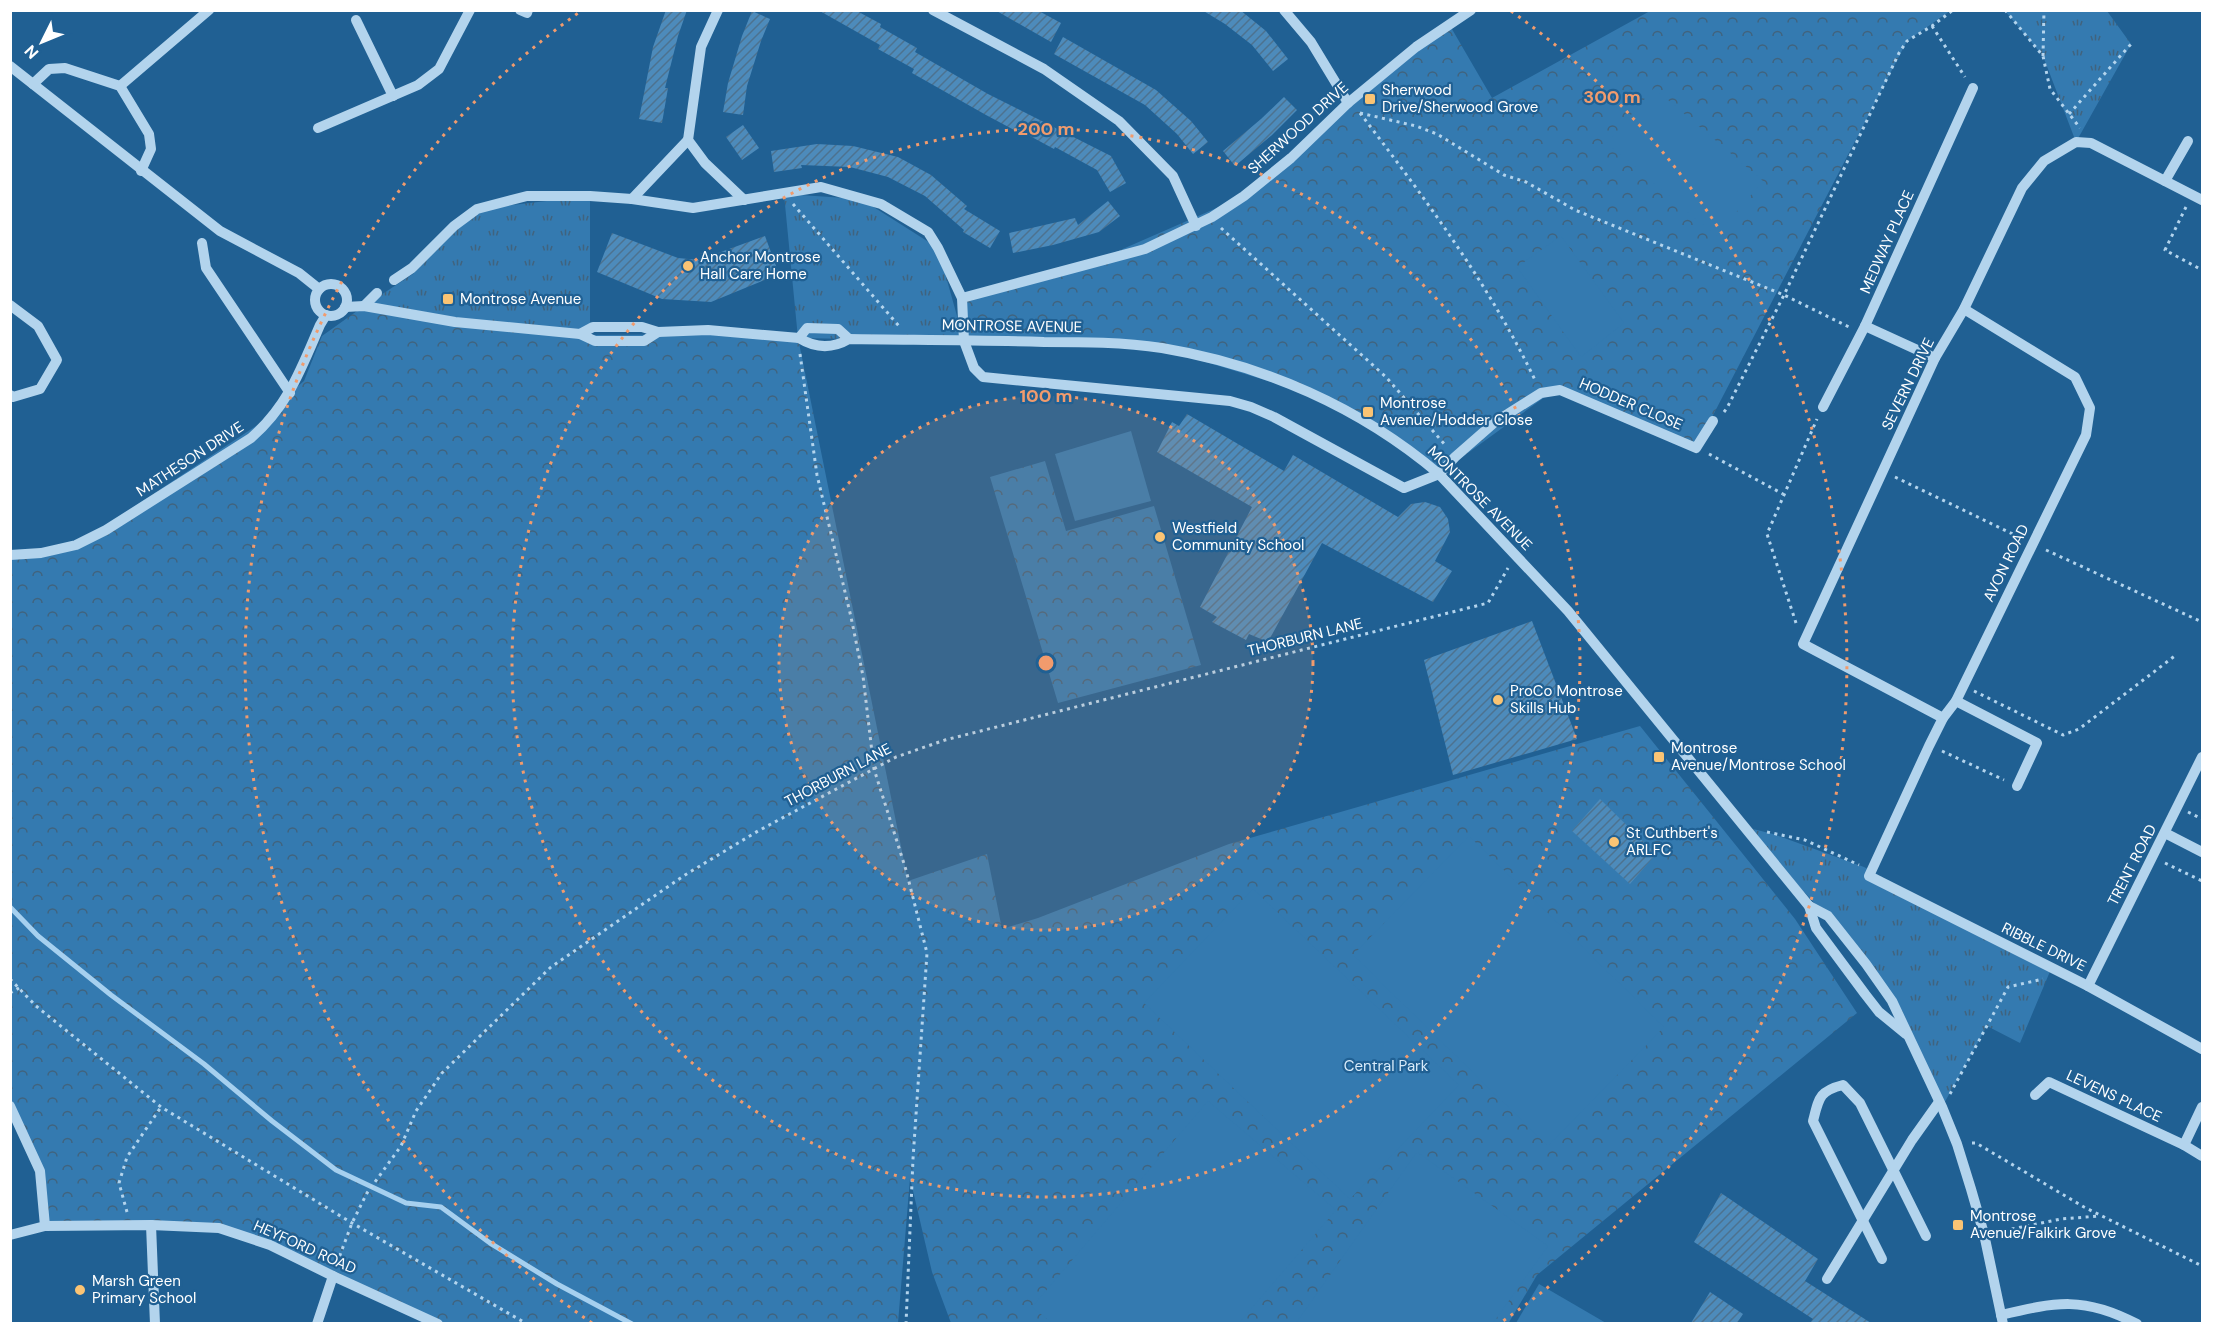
<svg xmlns="http://www.w3.org/2000/svg" width="2213" height="1334" font-family="'DM Sans',sans-serif">
  <style>
    .grass { fill: url(#grass-tufts) }
    .forest { fill: url(#forest-crowns) }
    .pitch { fill: #347ab0 }
    .lines { fill: none; stroke-linecap: round; stroke-linejoin: round }
    .stream { stroke: #a6d0ef; stroke-width: 5 }
    .building { fill: url(#building-hatch) }
    .path { stroke: #b3d4ed; stroke-width: 3; stroke-dasharray: 3 4.5; stroke-linecap: butt }
    .minor { stroke: #b3d4ed; stroke-width: 10 }
    .ring { fill: none; stroke: #f19b6d; stroke-width: 3; stroke-dasharray: 3 6 }
    .poi-dot { fill: #fac474; stroke: #206093; stroke-width: 2 }
    .labels { text-anchor: middle; stroke-width: 4.5; stroke-linejoin: round; paint-order: stroke }
    .poi-label { font-size: 15px; fill: #fff; stroke: #206093; text-anchor: start }
    .street-label { font-size: 15px; fill: #fff; stroke: #206093 }
    .park-label { font-size: 15px; fill: #d8ebfa; stroke: #206093 }
    .centre { fill: #f19b6d; stroke: #206093; stroke-width: 3 }
    .ring-label { font-size: 18px; text-anchor: middle; font-weight: bold; fill: #f19b6d; stroke: #206093; stroke-width: 4.5; stroke-linejoin: round; paint-order: stroke }
  </style>
  <defs>
    <pattern id="grass-tufts" width="24" height="20" patternUnits="userSpaceOnUse" patternTransform="scale(1.5)"><rect width="24" height="20" fill="#347ab0"/><path d="M3 7l-1-3M5 7V3M7 7l1-3M15 17l-1-3M17 17v-4M19 17l1-3" fill="none" stroke="#40637e"/></pattern>
    <pattern id="forest-crowns" width="20" height="18" patternUnits="userSpaceOnUse" patternTransform="scale(1.5)"><rect width="20" height="18" fill="#347ab0"/><path d="M2 6a3 3 0 1 1 6 0M12 15a3 3 0 1 1 6 0" fill="none" stroke="#40637e"/></pattern>
    <pattern id="building-hatch" width="6" height="6" patternUnits="userSpaceOnUse" patternTransform="scale(1.5)"><rect width="6" height="6" fill="#4d8bbb"/><path d="M-1 1l2-2M0 6l6-6M5 7l2-2" fill="none" stroke="#4d728f"/></pattern>
  </defs>
  <rect width="100%" height="100%" fill="#206093"/>
  <g class="grass">
    <polygon points="2005,11 2107,11 2131,44 2076,142 2043,56"/>
    <polygon points="784,194 861,199 938,248 964,341 798,338"/>
    <polygon points="590,196 590,335 364,306 413,274 477,209"/>
    <polygon points="1745,827 1773,834 1864,867 2051,969 2020,1043 1987,1026 1942,1107 1871,965"/>
  </g>
  <g class="forest">
    <polygon points="1650,11 1950,11 1907,41 1696,448 1553,391 1439,474 1324,398 1160,348 964,341 962,298 1077,269 1244,196 1449,24 1492,98"/>
    <polygon points="364,306 590,335 748,334 798,338 908,881 987,854 1002,929 1038,918 1229,844 1640,726 1795,919 1857,1013 1537,1275 1508,1324 951,1323 932,1272 910,1178 898,1323 425,1323 333,1276 219,1228 45,1226 40,1171 11,1106 11,554 76,545 277,412 290,393 304,381 322,336"/>
    <polygon points="1045,461 1066,531 1154,506 1201,665 1058,703 990,477"/>
  </g>
  <g class="pitch">
    <polygon points="1654,88 1763,181 1716,236 1607,143"/>
    <polygon points="1561,236 1624,323 1581,357 1517,267"/>
    <polygon points="1131,431 1151,501 1075,521 1055,454"/>
    <polygon points="1469,836 1664,1027 1548,1146 1353,955"/>
    <polygon points="1253,889 1459,1085 1350,1199 1144,1003"/>
    <polygon points="1208,1101 1336,1210 1239,1323 1052,1323 1032,1307"/>
    <polygon points="1417,1152 1548,1246 1493,1323 1296,1323"/>
    <polygon points="1539,1284 1606,1323 1516,1323"/>
  </g>
  <g class="lines">
    <polyline class="stream" points="10,907 38,936 111,995 204,1064 272,1121 336,1170 406,1203 441,1207 490,1243 557,1284 632,1324"/>
  </g>
  <g class="building">
    <polygon points="666,10 687,10 678,36 665,88 668,88 662,123 639,119 653,47"/>
    <polygon points="818,10 855,10 881,24 880,27 917,48 915,52 988,94 1111,156 1126,183 1110,192 1097,170 1055,147 1054,149 1017,129 1016,131 986,115 912,73 914,69 878,49 880,45"/>
    <polygon points="995,10 1037,10 1061,23 1051,42"/>
    <polygon points="1202,10 1240,10 1266,31 1288,59 1273,71 1252,45 1225,24"/>
    <polygon points="752,11 770,19 761,41 747,86 743,115 723,112 728,83 742,36"/>
    <polygon points="1063,37 1156,90 1191,121 1208,142 1193,154 1177,134 1145,105 1054,54"/>
    <polygon points="1284,97 1297,110 1272,135 1235,166 1223,151 1261,119"/>
    <polygon points="743,125 759,148 742,160 726,137"/>
    <polygon points="817,144 853,146 898,157 931,175 967,206 964,209 1000,231 990,248 963,232 964,230 925,196 888,177 850,167 801,165 802,168 774,172 771,151"/>
    <polygon points="1108,201 1120,216 1099,232 1053,245 1013,253 1009,233 1075,218 1078,225"/>
    <polygon points="612,233 678,258 699,260 765,236 779,274 711,302 662,299 597,272"/>
    <polygon points="1187,414 1284,471 1293,455 1398,517 1411,504 1425,502 1440,507 1448,519 1450,532 1435,561 1452,571 1433,602 1322,543 1268,642 1249,634 1246,640 1212,622 1217,617 1200,607 1252,507 1157,452 1172,422 1179,426"/>
    <polygon points="1532,621 1577,739 1453,775 1424,660"/>
    <polygon points="1600,799 1656,854 1630,884 1572,831"/>
    <polygon points="1721,1193 1818,1259 1805,1281 1871,1323 1810,1323 1813,1319 1694,1242"/>
    <polygon points="1710,1292 1743,1314 1737,1323 1691,1323"/>
  </g>
  <g class="lines">
    <g class="path">
      <polyline points="2005,10 2043,56 2050,89 2080,128"/>
      <polyline points="1932,26 1965,77"/>
      <polyline points="2043,56 2044,10"/>
      <polyline points="1360,113 1416,126 1437,134 1504,175 1526,182 1575,210 1784,295 1849,327"/>
      <path d="M1360,113C1424,197 1489,284 1535,380"/>
      <polyline points="2069,114 2131,44"/>
      <polyline points="793,204 899,326"/>
      <polyline points="2186,207 2165,250 2202,270"/>
      <polyline points="1221,228 1386,377 1446,446"/>
      <polyline points="800,354 817,475 851,617 863,676 874,769 906,870 927,953 913,1159 906,1324"/>
      <polyline points="1724,412 1727,408 1784,295 1899,53 1907,41 1932,26 1953,10"/>
      <polyline points="1709,454 1783,494"/>
      <polyline points="1895,477 2021,538"/>
      <polyline points="2046,550 2202,622"/>
      <polyline points="1796,623 1767,534 1817,419"/>
      <polyline points="1974,691 2063,735 2079,729 2176,655"/>
      <polyline points="1942,751 2004,780"/>
      <polyline points="2188,812 2202,819"/>
      <polyline points="1767,832 1805,840 1859,865"/>
      <polyline points="2165,863 2202,881"/>
      <polyline points="10,979 36,1006 161,1107 352,1223 527,1324"/>
      <polyline points="10,993 19,988"/>
      <polyline points="1950,1094 2008,987 2043,979"/>
      <polyline points="1972,1143 1976,1143 2084,1207 2202,1266"/>
      <polyline points="127,1212 119,1183 127,1157 161,1107"/>
      <polyline points="1997,1232 2061,1219 2100,1216"/>
      <polyline points="337,1263 352,1223 367,1193 401,1146 416,1111 442,1073 551,967 685,875 758,831 896,757 945,740 1488,603 1508,568"/>
    </g>
    <g class="minor">
      <polyline points="520,10 527,13 528,10"/>
      <polyline points="718,10 701,47 688,140 705,163 744,200"/>
      <polyline points="933,10 1044,69 1119,121 1173,176 1196,226"/>
      <polyline points="1284,10 1311,42 1348,103"/>
      <polyline points="356,20 393,96"/>
      <polyline points="10,66 220,231 299,273 319,289"/>
      <polyline points="33,84 49,69 65,68 120,86 149,134 151,149 141,171"/>
      <polyline points="120,86 209,10"/>
      <polyline points="318,128 418,85 439,69 470,10"/>
      <polyline points="2165,181 2188,141"/>
      <polyline points="632,199 688,140"/>
      <polyline points="202,243 206,268 290,393"/>
      <polyline points="394,280 412,268 454,226 477,209 527,196 590,196 632,199 693,208 821,187 881,204 928,232 938,248 962,298 964,341 974,368 983,377 1230,401 1251,407 1274,417 1404,488 1439,474 1455,457 1495,422 1541,393 1560,390 1696,448 1713,421"/>
      <circle cx="331" cy="300" r="16"/>
      <polyline points="962,298 1145,249 1212,217 1244,196 1291,158 1348,103 1416,47 1471,10"/>
      <polyline points="10,305 38,326 57,360 40,389 13,397 10,395"/>
      <polyline points="364,306 377,293"/>
      <polyline points="345,307 364,306 455,322 580,334 595,341 644,341 658,332"/>
      <polyline points="1964,309 2075,377 2090,408 2086,435 1956,701 1943,718 1929,746 1869,876 2088,986 2202,1049"/>
      <polyline points="1865,326 1935,358"/>
      <path d="M580,334L593,327H642L658,332L708,330L799,338C815,348 832,349 849,339C914,340 979,340 1044,342C1083,342 1123,342 1162,348C1264,365 1360,407 1439,474L1568,611L1809,906L1816,928L1865,994L1879,1012L1906,1034"/>
      <polyline points="799,338 807,328 838,329 849,339"/>
      <polyline points="1823,407 1865,326 1973,88"/>
      <path d="M10,555L41,553L76,545L106,530L251,438C288,406 301,369 320,325L326,315"/>
      <polyline points="1956,701 2037,743 2017,786"/>
      <polyline points="1943,718 1803,644 1935,358 1964,309 2022,188 2044,161 2076,142 2091,143 2202,200"/>
      <polyline points="2165,833 2202,852"/>
      <polyline points="1809,906 1828,916 1866,964 1892,1001 1942,1107 1957,1144 1971,1189 1984,1234 2003,1324"/>
      <polyline points="2088,986 2202,757"/>
      <polyline points="2035,1095 2049,1082 2184,1145"/>
      <polyline points="10,1106 40,1171 45,1226"/>
      <polyline points="2202,1107 2184,1145 2202,1156"/>
      <polyline points="151,1225 155,1324"/>
      <polyline points="10,1235 45,1226 151,1225 219,1228 270,1245 333,1276 438,1324"/>
      <path d="M1882,1259L1813,1121C1819,1098 1819,1091 1843,1085L1860,1103L1926,1236"/>
      <polyline points="1827,1279 1912,1140 1939,1102"/>
      <path d="M2001,1315C2056,1302 2084,1296 2137,1324"/>
      <polyline points="317,1324 333,1276"/>
    </g>
  </g>
  <circle cx="1046" cy="663" r="267" fill="#f19b6d" fill-opacity=".12"/>
  <g class="ring">
    <circle cx="1046" cy="663" r="267"/>
    <circle cx="1046" cy="663" r="534"/>
    <path d="M592 1323A801 801 0 0 1 581 11M1511 11A801 801 0 0 1 1500 1323"/>
  </g>
  <g class="poi-dot">
    <rect x="1364" y="93" width="12" height="12" rx="3"/>
    <circle cx="688" cy="266" r="6"/>
    <rect x="442" y="293" width="12" height="12" rx="3"/>
    <rect x="1362" y="406" width="12" height="12" rx="3"/>
    <circle cx="1160" cy="537" r="6"/>
    <circle cx="1498" cy="700" r="6"/>
    <rect x="1653" y="751" width="12" height="12" rx="3"/>
    <circle cx="1614" cy="842" r="6"/>
    <rect x="1952" y="1219" width="12" height="12" rx="3"/>
    <circle cx="80" cy="1290" r="6"/>
  </g>
  <g class="labels">
    <g class="poi-label">
      <text x="1382" y="95">Sherwood<tspan x="1382" dy="17">Drive/Sherwood Grove</tspan></text>
      <text x="700" y="262">Anchor Montrose<tspan x="700" dy="17">Hall Care Home</tspan></text>
      <text x="460" y="304">Montrose Avenue</text>
      <text x="1380" y="408">Montrose<tspan x="1380" dy="17">Avenue/Hodder Close</tspan></text>
      <text x="1172" y="533">Westfield<tspan x="1172" dy="17">Community School</tspan></text>
      <text x="1510" y="696">ProCo Montrose<tspan x="1510" dy="17">Skills Hub</tspan></text>
      <text x="1671" y="753">Montrose<tspan x="1671" dy="17">Avenue/Montrose School</tspan></text>
      <text x="1626" y="838">St Cuthbert's<tspan x="1626" dy="17">ARLFC</tspan></text>
      <text x="1970" y="1221">Montrose<tspan x="1970" dy="17">Avenue/Falkirk Grove</tspan></text>
      <text x="92" y="1286">Marsh Green<tspan x="92" dy="17">Primary School</tspan></text>
    </g>
    <g class="street-label">
      <text transform="translate(1298 128) rotate(-42)" y="5">SHERWOOD DRIVE</text>
      <text transform="translate(1887 242) rotate(-66)" y="5">MEDWAY PLACE</text>
      <text transform="translate(1012 326) rotate(1)" y="5">MONTROSE AVENUE</text>
      <text transform="translate(1908 384) rotate(-64)" y="5">SEVERN DRIVE</text>
      <text transform="translate(1631 404) rotate(23)" y="5">HODDER CLOSE</text>
      <text transform="translate(190 459) rotate(-33)" y="5">MATHESON DRIVE</text>
      <text transform="translate(1480 498) rotate(45)" y="5">MONTROSE AVENUE</text>
      <text transform="translate(2006 563) rotate(-64)" y="5">AVON ROAD</text>
      <text transform="translate(1305 637) rotate(-14)" y="5">THORBURN LANE</text>
      <text transform="translate(838 775) rotate(-28)" y="5">THORBURN LANE</text>
      <text transform="translate(2132 865) rotate(-63)" y="5">TRENT ROAD</text>
      <text transform="translate(2044 947) rotate(26)" y="5">RIBBLE DRIVE</text>
      <text transform="translate(2114 1096) rotate(25)" y="5">LEVENS PLACE</text>
      <text transform="translate(305 1247) rotate(24)" y="5">HEYFORD ROAD</text>
    </g>
    <g class="park-label">
      <text x="1386" y="1071">Central Park</text>
    </g>
  </g>
  <circle cx="1046" cy="663" r="9" class="centre"/>
  <g class="ring-label">
    <text x="1612" y="103">300 m</text>
    <text x="1046" y="135">200 m</text>
    <text x="1046" y="402">100 m</text>
  </g>
  <rect width="2213" height="1334" fill="none" stroke="#ffffff" stroke-width="24"/>
  <g transform="translate(42 42) rotate(227)" stroke="#206093" stroke-width="4.5" paint-order="stroke">
  <path d="M0-4.5L10 22L0 15L-10 22Z" fill="#ffffff"/>
  <text y="-9" font-size="16" font-weight="bold" text-anchor="middle" fill="#ffffff">N</text>
  </g>
</svg>
